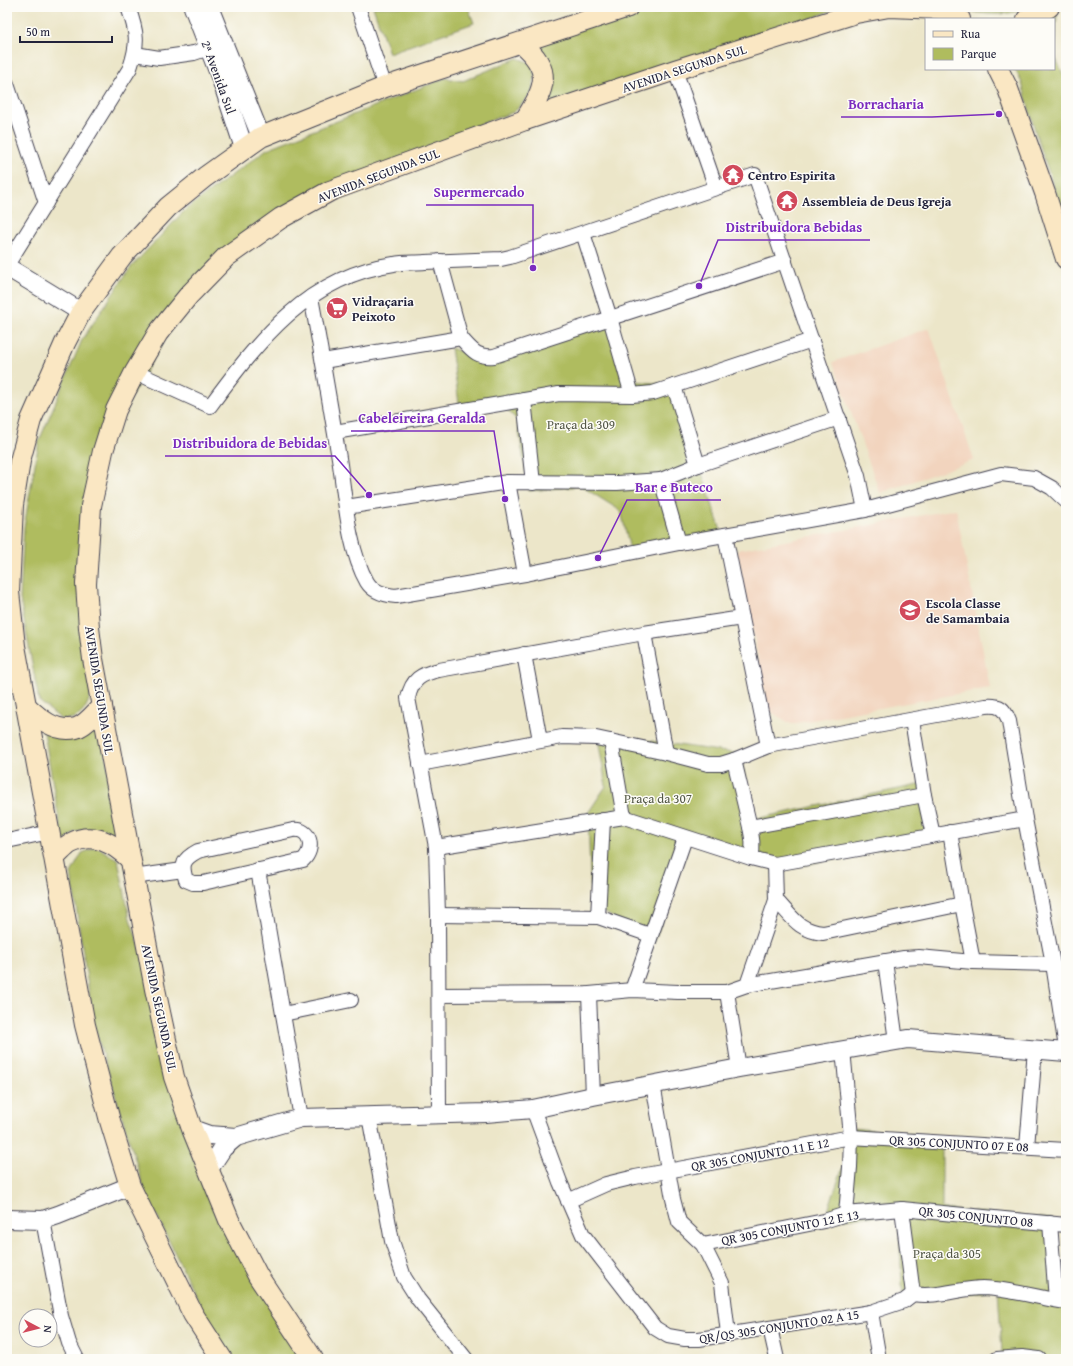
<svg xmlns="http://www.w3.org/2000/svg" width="1073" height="1366" font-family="'Gentium Book Plus',serif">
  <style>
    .built { fill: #f2d4be }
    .green { fill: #afbc5e; stroke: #686f4c }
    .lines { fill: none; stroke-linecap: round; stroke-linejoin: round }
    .minor-casing { stroke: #403f50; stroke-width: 16 }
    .tertiary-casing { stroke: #403f50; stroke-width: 20 }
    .secondary-casing { stroke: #403f50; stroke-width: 22 }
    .minor { stroke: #fff; stroke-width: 14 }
    .tertiary { stroke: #fff; stroke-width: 18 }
    .secondary { stroke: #fae7c3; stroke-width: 20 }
    .labels { text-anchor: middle; stroke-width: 3; stroke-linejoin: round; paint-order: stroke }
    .street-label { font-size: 13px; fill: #22223b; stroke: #fdfcf7 }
    .poi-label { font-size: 13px; font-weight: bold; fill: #22223b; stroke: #fdfcf7; text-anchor: start }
    .park-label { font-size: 13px; fill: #535847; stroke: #fdfcf7 }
    .leader { fill: none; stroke: #7b2cbf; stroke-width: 1.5 }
    .callout-dot { fill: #7b2cbf; stroke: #fdfcf7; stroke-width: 1.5 }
    .callout-label { font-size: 14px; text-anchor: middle; font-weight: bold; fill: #7b2cbf; stroke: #fdfcf7; stroke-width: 3; stroke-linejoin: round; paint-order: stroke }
  </style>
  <rect width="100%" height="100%" fill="#fdfcf7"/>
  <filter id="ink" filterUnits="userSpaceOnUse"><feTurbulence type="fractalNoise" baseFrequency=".025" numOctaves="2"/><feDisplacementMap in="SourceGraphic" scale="8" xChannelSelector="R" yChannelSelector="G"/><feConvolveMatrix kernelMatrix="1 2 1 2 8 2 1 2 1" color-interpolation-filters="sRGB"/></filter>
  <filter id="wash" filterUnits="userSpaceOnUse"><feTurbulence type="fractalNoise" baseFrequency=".012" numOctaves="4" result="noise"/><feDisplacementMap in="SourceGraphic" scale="16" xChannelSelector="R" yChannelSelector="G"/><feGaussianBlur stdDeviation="0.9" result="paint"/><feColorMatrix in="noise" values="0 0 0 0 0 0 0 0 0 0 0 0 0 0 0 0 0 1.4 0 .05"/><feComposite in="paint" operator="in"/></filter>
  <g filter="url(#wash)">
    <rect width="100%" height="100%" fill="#ece6c9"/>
    <g class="built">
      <polygon points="929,328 974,460 880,493 833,362"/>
      <polygon points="956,509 990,688 791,724 768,710 737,550"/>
    </g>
    <g class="green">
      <polygon points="373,7 468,7 474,23 389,53"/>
      <polygon points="662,7 840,7 803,22 544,106 550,75 547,57 535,42"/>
      <path d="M960,7H1028C1010,17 977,16 960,7Z"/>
      <polygon points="1057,13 1055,57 1066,80 1066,224 1035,131 1022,83 1015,69 1054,69 1054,19 1044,19"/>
      <path d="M517,58L531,63L535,77L531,94L514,112L464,130L459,138L210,262L94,460L91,695C84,712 82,718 62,720L39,701L20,599L24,527L39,441L82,340L130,268L186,209L267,149L445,78L463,81Z"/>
      <polygon points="609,324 625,380 673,385 723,537 631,554 621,511 581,486 529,491 517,420 499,402 460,410 451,348 483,360"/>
      <polygon points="42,721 100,724 121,838 101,828 75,832 63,843"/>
      <polygon points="597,733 740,754 755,819 927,783 937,837 782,870 689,842 654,943 591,904 588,813 606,786"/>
      <polygon points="97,847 118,860 130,919 145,961 180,1115 307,1359 231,1359 212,1330 145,1191 94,1026 71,873 82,853"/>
      <polygon points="843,1127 942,1137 942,1209 1052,1219 1058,1292 1066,1295 1066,1359 1036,1359 1002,1353 998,1289 903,1303 898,1214 824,1221 845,1161"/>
    </g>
  </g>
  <g filter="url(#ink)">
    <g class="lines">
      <g class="minor-casing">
        <g id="minor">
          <polyline points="358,7 385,87"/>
          <polyline points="135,54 159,58 194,53 209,48"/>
          <polyline points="7,84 46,203"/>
          <polyline points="716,188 755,175 858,476 865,510"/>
          <polyline points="583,233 610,318 632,395 653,393 674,386 698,465 661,480 679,543"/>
          <polyline points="440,261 461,338"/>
          <path d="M7,265L130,68C139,42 137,32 128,7"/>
          <path d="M311,297C321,351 330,404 339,458C345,496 348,549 367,582C373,592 385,595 396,596L525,574L679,543L865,510L1001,474L1034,478L1052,488L1066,501"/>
          <path d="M323,361L461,338C472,350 477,358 494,356L785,261"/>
          <path d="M135,372L210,406C259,340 308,276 394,264C404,262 415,263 425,262C450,261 475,260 501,259L510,257L716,188L675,70"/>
          <polyline points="674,386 812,340"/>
          <polyline points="524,400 533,483"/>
          <polyline points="335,432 559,394 632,395"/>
          <polyline points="698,465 839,418"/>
          <polyline points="508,482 525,574"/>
          <polyline points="346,507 508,482 617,483 661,480"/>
          <path d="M725,535L768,746L986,706C1000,705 1004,708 1009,721L1025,819L1053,964L1066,1048"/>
          <polyline points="644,633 666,753"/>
          <polyline points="524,654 540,740"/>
          <polyline points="611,741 624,817"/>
          <polyline points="734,760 768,746"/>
          <polyline points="420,764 562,737 596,738 666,753 708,764 721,764 734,760 750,827 924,795 912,720"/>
          <polyline points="924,795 933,835"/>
          <path d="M750,827C752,837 754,847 751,858"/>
          <path d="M293,830C311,828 315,849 303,860L203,883H193L186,880C181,864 183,859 198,851Z"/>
          <polyline points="7,841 50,832"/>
          <polyline points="436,847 624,817 751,858 775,864 1025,819"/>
          <polyline points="258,870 301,1118"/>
          <polyline points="133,877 183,870"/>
          <path d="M776,900C793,918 798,930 823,933L962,904L950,832"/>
          <polyline points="962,904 973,962"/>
          <polyline points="438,915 598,917 603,820"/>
          <polyline points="598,917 650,935"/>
          <polyline points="885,961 896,1041"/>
          <polyline points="747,985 904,958 919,957 973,962 1053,964"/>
          <polyline points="632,990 685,838"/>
          <polyline points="727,992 739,1068"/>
          <polyline points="589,994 593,1096"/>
          <polyline points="439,995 589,994 632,990 678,992 727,992 747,985 776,900 775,864"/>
          <polyline points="283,1014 351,1000"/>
          <polyline points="843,1049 851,1137 850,1167 846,1214"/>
          <polyline points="653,1084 673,1199 679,1222 703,1245 722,1283 728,1334"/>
          <path d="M533,1109L560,1182L583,1235L655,1328L668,1336L685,1339H699L871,1312L904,1301L913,1294C937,1298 960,1288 983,1288C1011,1289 1039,1298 1066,1302"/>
          <path d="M439,1114L438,915L436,847L408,698C412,679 421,674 439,670L644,633L742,618"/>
          <polyline points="369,1116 392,1241 404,1277 418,1299 466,1359"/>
          <polyline points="1027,1147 1035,1049"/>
          <polyline points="568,1201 606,1184 635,1177 851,1137 1066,1150"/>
          <polyline points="902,1209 913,1294"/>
          <polyline points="43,1220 61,1316 69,1343 77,1359"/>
          <polyline points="1050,1223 1056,1300"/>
          <polyline points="703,1245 824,1221 846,1214 902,1209 1066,1225"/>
          <polyline points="871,1312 879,1359"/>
          <polyline points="770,1328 777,1359"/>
          <polyline points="997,1359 1022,1357 1039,1359"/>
        </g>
      </g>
      <g class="tertiary-casing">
        <g id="tertiary">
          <polyline points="193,7 221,79 244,148"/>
          <polyline points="209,7 261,137"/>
          <polyline points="7,267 81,312"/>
          <polyline points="192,1129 209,1135 236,1137"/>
          <polyline points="209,1169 223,1148 236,1137 301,1118 486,1113 533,1109 593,1096 739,1068 908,1039 1066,1052"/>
          <polyline points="7,1219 43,1220 58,1215 130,1186"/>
        </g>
      </g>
      <g class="secondary-casing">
        <g id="secondary">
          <polyline points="938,7 960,19"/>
          <polyline points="1027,19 1033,17 1049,7"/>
          <path d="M521,43C554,71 545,87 525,120"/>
          <polyline points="998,69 1008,89 1045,193 1066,259"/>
          <path d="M26,706C39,718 55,733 76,728C86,725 95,713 102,706"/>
          <path d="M55,857C60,853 65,846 71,843C94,831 114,844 130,859"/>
          <polyline points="222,1359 193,1314 130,1186 110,1121 85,1025 15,646 9,592 13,505 20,461 31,420 65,343 81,312 122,256 168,207 205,177 261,137 385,87 628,7"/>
          <polyline points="313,1359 258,1276 229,1220 192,1129 174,1077 155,989 93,659 89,628 86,584 91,506 103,451 116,410 135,372 158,333 189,295 226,257 281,218 330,191 525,120 675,70 856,13 889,7 941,9"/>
        </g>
      </g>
      <use href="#minor" class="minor"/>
      <use href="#tertiary" class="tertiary"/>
      <use href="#secondary" class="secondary"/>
    </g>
  </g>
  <defs>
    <g id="temple-disc" transform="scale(1.15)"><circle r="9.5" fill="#d1495b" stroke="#fdfcf7"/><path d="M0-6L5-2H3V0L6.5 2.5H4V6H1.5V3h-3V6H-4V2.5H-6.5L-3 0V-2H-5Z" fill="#fff"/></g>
    <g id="supermarket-disc" transform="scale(1.15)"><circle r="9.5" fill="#d1495b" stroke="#fdfcf7"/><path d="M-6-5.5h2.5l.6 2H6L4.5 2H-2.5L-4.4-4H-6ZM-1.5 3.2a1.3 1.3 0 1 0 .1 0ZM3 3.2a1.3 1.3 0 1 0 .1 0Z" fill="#fff"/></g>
    <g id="school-disc" transform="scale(1.15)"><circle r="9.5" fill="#d1495b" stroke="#fdfcf7"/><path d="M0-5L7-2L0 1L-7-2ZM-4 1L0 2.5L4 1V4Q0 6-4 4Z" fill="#fff"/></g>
  </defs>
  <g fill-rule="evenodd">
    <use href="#temple-disc" x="733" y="175"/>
    <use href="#temple-disc" x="787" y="201"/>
    <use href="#supermarket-disc" x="337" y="308"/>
    <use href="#school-disc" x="910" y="610"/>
  </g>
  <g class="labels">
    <g class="street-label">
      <text transform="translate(684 68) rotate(-18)" y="5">AVENIDA SEGUNDA SUL</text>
      <text transform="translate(219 77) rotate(70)" y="5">2ᵃ Avenida Sul</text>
      <text transform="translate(378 175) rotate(-21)" y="5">AVENIDA SEGUNDA SUL</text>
      <text transform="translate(100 690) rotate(81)" y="5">AVENIDA SEGUNDA SUL</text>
      <text transform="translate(160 1008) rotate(78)" y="5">AVENIDA SEGUNDA SUL</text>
      <text transform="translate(959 1143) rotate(3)" y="5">QR 305 CONJUNTO 07 E 08</text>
      <text transform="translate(760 1154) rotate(-10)" y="5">QR 305 CONJUNTO 11 E 12</text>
      <text transform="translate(976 1216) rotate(6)" y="5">QR 305 CONJUNTO 08</text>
      <text transform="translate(790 1227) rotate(-11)" y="5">QR 305 CONJUNTO 12 E 13</text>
      <text transform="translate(779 1326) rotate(-9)" y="5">QR/QS 305 CONJUNTO 02 A 15</text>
    </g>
    <g class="poi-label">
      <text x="748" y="180">Centro Espirita</text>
      <text x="802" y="206">Assembleia de Deus Igreja</text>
      <text x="352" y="306">Vidraçaria<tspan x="352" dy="15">Peixoto</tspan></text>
      <text x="926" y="608">Escola Classe<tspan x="926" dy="15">de Samambaia</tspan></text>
    </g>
    <g class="park-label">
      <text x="581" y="429">Praça da 309</text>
      <text x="658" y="803">Praça da 307</text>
      <text x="947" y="1258">Praça da 305</text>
    </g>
  </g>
  <path class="leader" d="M999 114L932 117H841M533 268L533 205H426M699 286L718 240H870M505 499L494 431H351M369 495L335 456H165M598 558L627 500H721"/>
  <g class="callout-dot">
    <circle cx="999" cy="114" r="4"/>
    <circle cx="533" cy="268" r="4"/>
    <circle cx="699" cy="286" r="4"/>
    <circle cx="505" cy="499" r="4"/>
    <circle cx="369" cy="495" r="4"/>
    <circle cx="598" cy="558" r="4"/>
  </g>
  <g class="callout-label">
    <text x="886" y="109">Borracharia</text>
    <text x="479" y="197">Supermercado</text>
    <text x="794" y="232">Distribuidora Bebidas</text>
    <text x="422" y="423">Cabeleireira Geralda</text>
    <text x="250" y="448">Distribuidora de Bebidas</text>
    <text x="674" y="492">Bar e Buteco</text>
  </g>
  <rect width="1073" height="1366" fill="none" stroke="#fdfcf7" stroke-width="24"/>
  <rect x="925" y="18" width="130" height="52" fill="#fdfcf7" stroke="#a5a5ac"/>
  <rect x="933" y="31" width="20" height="6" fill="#fae7c3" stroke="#a5a5ac"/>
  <text x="961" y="38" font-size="12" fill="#22223b">Rua</text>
  <rect x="933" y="48" width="20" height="12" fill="#afbc5e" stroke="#a5a5ac"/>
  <text x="961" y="58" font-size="12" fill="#22223b">Parque</text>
  <g transform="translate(38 1328) rotate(97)"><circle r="19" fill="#fdfcf7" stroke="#a5a5ac"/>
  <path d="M0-3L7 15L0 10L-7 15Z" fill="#d1495b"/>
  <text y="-6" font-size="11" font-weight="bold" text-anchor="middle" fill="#22223b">N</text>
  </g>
  <path d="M20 36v6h92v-6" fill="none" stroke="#22223b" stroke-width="2"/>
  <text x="26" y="36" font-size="12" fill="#22223b" stroke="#fdfcf7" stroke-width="3" paint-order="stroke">50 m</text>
</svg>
